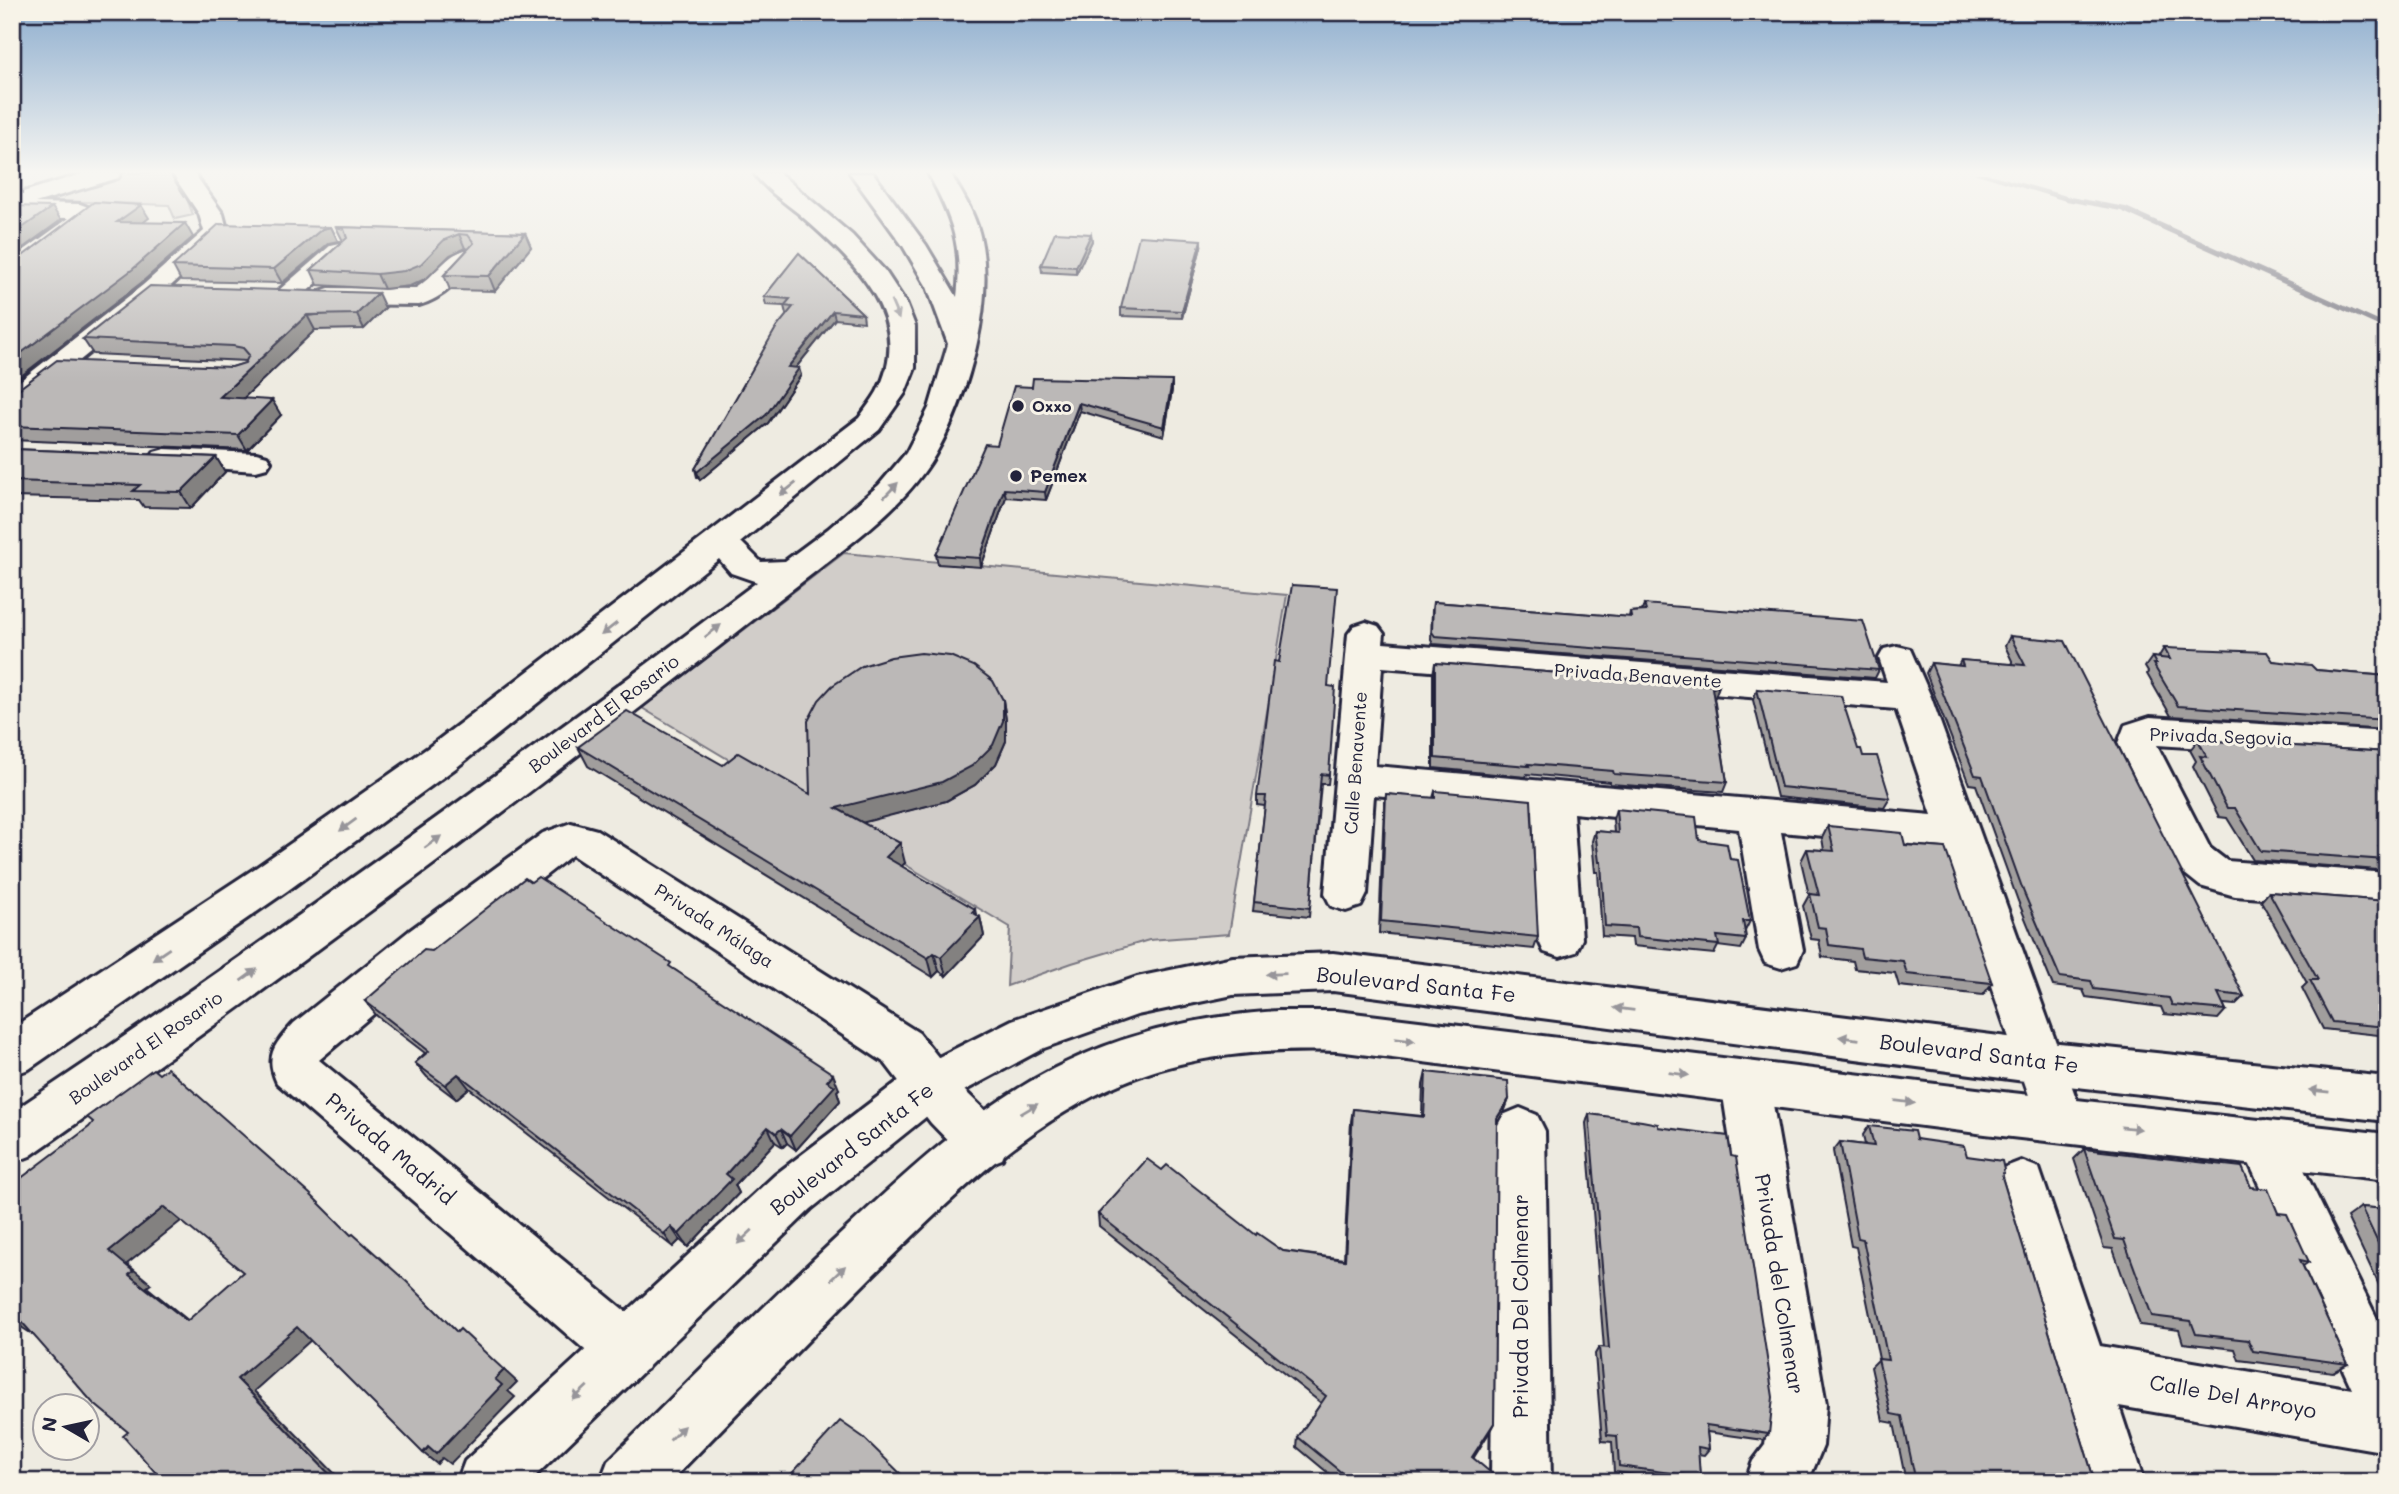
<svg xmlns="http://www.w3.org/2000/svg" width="2399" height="1494" font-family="Mali,sans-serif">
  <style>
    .green { fill: #d1cdc9; stroke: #7a7882; stroke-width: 2 }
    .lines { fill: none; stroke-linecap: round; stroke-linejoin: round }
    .stream { fill: #716f7b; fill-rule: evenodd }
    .minor-casing { stroke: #22223b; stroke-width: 6 }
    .tertiary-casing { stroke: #22223b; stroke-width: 6 }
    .primary-casing { stroke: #22223b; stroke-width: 6 }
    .minor { fill: #f7f3e8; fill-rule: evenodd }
    .tertiary { fill: #f7f3e8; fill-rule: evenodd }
    .primary { fill: #f7f3e8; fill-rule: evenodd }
    .wall { fill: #a19e9d; stroke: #22223b; stroke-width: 2 }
    .shaded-wall { fill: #838180; stroke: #22223b; stroke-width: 2 }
    .building { fill: #bbb8b7; stroke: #22223b; stroke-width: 2; fill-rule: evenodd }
    .oneway { fill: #97959a }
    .poi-dot { fill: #22223b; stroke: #f7f3e8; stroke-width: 2.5 }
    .labels { text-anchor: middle; stroke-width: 6; stroke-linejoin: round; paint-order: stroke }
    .far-poi-label { font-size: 16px; font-weight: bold; fill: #22223b; stroke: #f7f3e8; text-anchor: start }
    .poi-label { font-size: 18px; font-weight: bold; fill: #22223b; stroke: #f7f3e8; text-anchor: start }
    .street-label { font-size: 18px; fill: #22223b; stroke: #f7f3e8 }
    .near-street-label { font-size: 21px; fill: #22223b; stroke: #f7f3e8 }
  </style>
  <rect width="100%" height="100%" fill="#eeebe1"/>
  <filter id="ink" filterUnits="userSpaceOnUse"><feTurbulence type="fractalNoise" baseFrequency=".0143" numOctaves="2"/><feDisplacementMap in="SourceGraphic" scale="14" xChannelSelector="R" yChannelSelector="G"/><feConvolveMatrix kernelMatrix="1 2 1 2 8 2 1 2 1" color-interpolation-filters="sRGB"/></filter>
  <g filter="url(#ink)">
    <g class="green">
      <polygon points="118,173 177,173 193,215 175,219 169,205 32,200"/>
      <polygon points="844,553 1287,595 1229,934 1149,940 1072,963 1007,986 1010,927 642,708"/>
    </g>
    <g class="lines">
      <polygon class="stream" points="1974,173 1986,173 2070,197 2126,207 2387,325 2387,330 2121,211 2066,201"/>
      <g class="minor-casing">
        <g id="minor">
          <polygon points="85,173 121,173 118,178 35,203 80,204 96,210 100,215 96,220 21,276 12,278 12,259 69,218 12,217 12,203 21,203 16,198 20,193"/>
          <polygon points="172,173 194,173 223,214 228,233 161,295 22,407 12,410 12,387 143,285 204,231 199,214"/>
          <polygon points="340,243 349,245 352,250 349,255 297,300 288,303 279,300 275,295 279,290 331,245"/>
          <path d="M465,250L474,252L477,257C464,277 443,299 419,305L329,304L320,301L316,296L320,291L329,288L414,289C433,279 445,255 465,250Z"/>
          <polygon points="165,449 256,453 267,456 271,462 267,468 256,471 154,464 150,458 154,452"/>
          <path d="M1366,622L1378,626L1384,634L1383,643L1887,682L1879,658L1884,649L1897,646L1910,649L1931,697L2084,1120L2077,1136L2060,1142L2043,1136L1943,847L1781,832L1803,950L1797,963L1781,968L1765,963L1759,950L1739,829L1573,813L1582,939L1576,952L1560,957L1544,952L1538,939L1533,810L1374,795L1367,894L1361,906L1346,911L1331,906L1325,894L1348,634L1354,626ZM1382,667L1896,709L1932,815L1375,766Z"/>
          <polygon points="2150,717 2387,732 2387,760 2157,745 2210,848 2227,861 2387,873 2387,907 2235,896 2200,886 2180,870 2118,743 2125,725"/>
          <path d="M571,823L597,830L919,1033L965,1091L1002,1127L1009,1143L1002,1159L984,1166L966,1159L931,1123L885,1063L572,855L441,957L319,1060L647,1329L655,1349L647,1369L627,1377L607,1369L277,1083C264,1055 275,1044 294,1023L409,931L543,833Z"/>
          <polygon points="1745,1061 1762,1067 1769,1082 1826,1404 1823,1446 1808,1482 1745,1482 1753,1461 1765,1445 1770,1404 1721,1082 1728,1067"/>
          <polygon points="1520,1108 1537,1115 1545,1131 1551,1482 1491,1482 1495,1131 1503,1115"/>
          <polygon points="2265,1120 2283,1127 2387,1339 2387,1452 2119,1406 2144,1482 2085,1482 1996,1185 2003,1168 2021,1161 2039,1168 2100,1346 2352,1389 2240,1143 2247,1127"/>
        </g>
      </g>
      <g class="tertiary-casing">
        <g id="tertiary">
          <polygon points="1333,953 2040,1041 2387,1077 2387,1121 2040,1083 1333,991 1233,995 1137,1015 1044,1048 947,1100 811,1209 529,1482 457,1482 465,1461 775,1175 913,1070 1012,1020 1137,977 1233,957"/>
          <path d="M1278,1011H1337L1985,1090L2387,1134V1180L1985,1134L1337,1051C1265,1049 1191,1054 1124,1082C1026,1122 949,1201 874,1274C805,1343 738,1412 670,1482H600L608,1461C686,1384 763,1306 844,1231C908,1171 974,1110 1053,1069C1123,1033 1200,1016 1278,1011Z"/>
        </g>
      </g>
      <g class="primary-casing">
        <path id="primary" d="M754,173H779L852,235L885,271L906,303L915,326V368L905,393L879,430L741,542L761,562L785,561L828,529L879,485L906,453L929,408L948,344L927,287L903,246L850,173H873L926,245L957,297C963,246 952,217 928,173H950C961,192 973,210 979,232C997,297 968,398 935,455C908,502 858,538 816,571C781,598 747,624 713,651C489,825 262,994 30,1156L12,1163V1112C266,943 513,765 757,582L731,573L719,559L457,767L287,891L29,1069L12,1075V1028L257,867L429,747L859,418C865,409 872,401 877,392C918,316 849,258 798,213C783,201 765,189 754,173Z"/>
      </g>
      <use href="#minor" class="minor"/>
      <use href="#tertiary" class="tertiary"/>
      <use href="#primary" class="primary"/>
    </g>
    <g class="wall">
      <polygon points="331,227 338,241 329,243 282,283 181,281 173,266"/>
      <polygon points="336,227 525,233 531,247 495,291 450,290 444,275 468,249 465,248 450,255 427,278 410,286 384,289 318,285 311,270 343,241"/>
      <polygon points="1091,234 1092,241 1076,274 1042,272 1041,265"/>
      <polygon points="1201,247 1182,318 1121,316 1121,308"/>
      <polygon points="799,253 863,314 864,322 835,319 796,367 801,375 768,423 700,480 697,477 695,469 788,314 786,314 784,306 766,305 764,297"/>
      <polygon points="385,308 364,329 315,330 243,398 281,415 247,450 12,440 12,394 232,367 245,363 246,361 93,354 83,339"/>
      <polygon points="1172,381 1172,390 1164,436 1080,411 1046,500 1006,497 981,567 938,564 936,555 997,445 1032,387"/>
      <polygon points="12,449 216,457 225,472 191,508 144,507 139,500 12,497"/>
      <polygon points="1433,602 1629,617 1630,612 1642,611 1644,604 1879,670 1875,678 1433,644 1431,640 1432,610"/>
      <polygon points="2010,636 2244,996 2235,1005 2223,1004 2226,1010 2218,1019 2164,1014 2161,1007 2086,997 2083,990 2053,986 2018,901 1976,785 1969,784 1926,673 1931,663 1958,666 1961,660 2014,665 2005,646"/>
      <polygon points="2164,648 2273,661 2316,670 2387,676 2387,730 2171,716 2147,674 2148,672 2145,667 2152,657 2158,658"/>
      <polygon points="1435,663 1719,686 1714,697 1727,782 1723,792 1610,784 1610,782 1527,774 1526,777 1433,768 1433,674"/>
      <polygon points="1328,686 1329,775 1328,784 1321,784 1309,917 1253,911 1265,806 1257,805 1257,796"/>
      <polygon points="1757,689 1858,749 1890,798 1884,808 1777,797 1753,700"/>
      <polygon points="1003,700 1006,720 1006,741 996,764 975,785 946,801 862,822 905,863 901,866 980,917 984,936 946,976 939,971 933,977 588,766 578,747 723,765 810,794"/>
      <polygon points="2198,740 2387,752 2387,861 2378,870 2253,860 2227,818 2219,817 2193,766 2196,761 2190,750"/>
      <polygon points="1435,791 1538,937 1534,949 1379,933 1384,806 1386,794 1433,798"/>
      <polygon points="1616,809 1699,840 1730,859 1750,921 1745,931 1746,939 1741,949 1718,946 1714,954 1633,946 1632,938 1602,936 1598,872 1595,872 1592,841 1595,831 1614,833 1613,819"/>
      <polygon points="1828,826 1905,845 1992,983 1983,995 1899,986 1895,973 1855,969 1853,961 1822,957 1819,940 1811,939 1803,906 1809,895 1801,861 1807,849 1824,850 1822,838"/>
      <polygon points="2269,892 2387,901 2387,1036 2323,1029 2302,988 2307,983 2261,901"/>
      <polygon points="675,970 839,1089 837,1091 840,1101 796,1150 787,1143 783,1147 775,1142 735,1185 739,1193 688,1247 680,1240 673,1247 469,1088 456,1099 427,1077 415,1063 425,1053 377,1016 365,1001"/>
      <polygon points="1426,1072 1509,1099 1504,1112 1496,1124 1494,1423 1473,1458 1494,1482 1339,1482 1297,1447 1298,1437 1321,1403 1099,1226 1098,1214 1256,1235 1283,1251 1344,1259 1351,1121 1353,1109 1422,1116 1423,1085"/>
      <polygon points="1589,1114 1658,1127 1769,1434 1763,1440 1707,1432 1709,1449 1704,1455 1698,1454 1700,1477 1696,1482 1688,1482 1614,1472 1612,1442 1602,1441 1595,1354 1599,1347 1604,1348 1586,1123"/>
      <polygon points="1869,1126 1916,1139 1967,1156 2002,1177 2093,1476 2114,1482 1906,1482 1894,1423 1883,1421 1871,1367 1879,1359 1856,1247 1851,1246 1833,1151 1840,1142 1865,1145 1863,1135"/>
      <polygon points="2084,1149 2251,1187 2278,1213 2309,1262 2303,1266 2348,1364 2333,1372 2239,1360 2235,1349 2183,1343 2179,1330 2140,1325 2113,1249 2104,1248 2074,1159"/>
      <polygon points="2361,1207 2387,1209 2387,1302 2347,1217"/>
    </g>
    <g class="shaded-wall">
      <polygon points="141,205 149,218 125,236 117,222"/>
      <polygon points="52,207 61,220 12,256 12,235"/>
      <polygon points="185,223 193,237 141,283 12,383 12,360"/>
      <polygon points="331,227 338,241 329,243 282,283 274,269 322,229"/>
      <polygon points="525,233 531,247 495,291 489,276"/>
      <polygon points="459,234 465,248 450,255 427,278 410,286 384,289 377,274 444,240"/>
      <polygon points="1091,234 1092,241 1076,274 1076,267"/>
      <polygon points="1201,240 1201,247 1182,318 1182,311"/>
      <polygon points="378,293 385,308 364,329 357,314"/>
      <polygon points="833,311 835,319 790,375 788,367"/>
      <polygon points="307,315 315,330 229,412 220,397"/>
      <polygon points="799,368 801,375 768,423 700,480 697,472"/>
      <polygon points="1172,381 1172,390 1164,436 1164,427"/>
      <polygon points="272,400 281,415 247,450 238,435"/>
      <polygon points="1079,403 1080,411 1046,500 1045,492"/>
      <polygon points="216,457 225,472 191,508 181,492"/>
      <polygon points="1004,489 1006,497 981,567 980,558"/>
      <polygon points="1719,686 1715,697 1708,698 1712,688"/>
      <polygon points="1003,700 1006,720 1006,741 996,764 975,785 946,801 842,828 836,808"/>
      <polygon points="900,843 905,863 891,876 886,857"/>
      <polygon points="975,909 977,920 980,917 984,936 946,976 941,957"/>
      <polygon points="934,953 939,971 933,977 928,958"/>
      <polygon points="458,1074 469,1088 456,1099 445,1085"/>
      <polygon points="833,1074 839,1089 837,1091 840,1101 796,1150 790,1136 827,1081"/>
      <polygon points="1509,1099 1504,1112 1492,1131 1497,1118"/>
      <polygon points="768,1127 775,1142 735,1185 739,1193 688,1247 679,1234 726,1174"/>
      <polygon points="781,1129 787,1143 783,1147 776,1133"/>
      <polygon points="164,1207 181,1221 127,1264 151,1284 147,1287 205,1334 187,1321 129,1275 109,1251"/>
      <polygon points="671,1227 680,1240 673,1247 664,1234"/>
      <polygon points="22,1322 38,1338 18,1325"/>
      <polygon points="297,1327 312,1339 254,1391 343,1482 337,1482 237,1379"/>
      <polygon points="504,1370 517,1382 508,1391 515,1397 450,1464 442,1458 437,1464 423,1453"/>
      <polygon points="1494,1423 1489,1433 1468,1467 1472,1457"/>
    </g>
    <g class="building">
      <polygon points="94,202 141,205 117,222 185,223 133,269 12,360 12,264"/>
      <polygon points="12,206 52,207 12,235"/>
      <polygon points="219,224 331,227 322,229 274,269 173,266"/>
      <polygon points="336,227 525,233 489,276 444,275 474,243 468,235 459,234 444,240 421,264 404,271 377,274 311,270 347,238 344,229"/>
      <polygon points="1055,232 1091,234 1076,267 1041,265"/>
      <polygon points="1139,236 1201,240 1182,311 1121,308"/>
      <polygon points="799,253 863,314 833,311 788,367 799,368 766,415 697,472 695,469 776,328 793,307 784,306 790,299 764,297"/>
      <polygon points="150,286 378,293 357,314 307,315 220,397 272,400 238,435 12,426 12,394 57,360 232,367 245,363 249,355 243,348 233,346 83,339"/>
      <polygon points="1033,378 1172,381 1164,427 1079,403 1045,492 1004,489 980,558 936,555 985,444 997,445 1014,386 1032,387"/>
      <polygon points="12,449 216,457 181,492 133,491 140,485 12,481"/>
      <polygon points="1292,585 1337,588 1328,686 1335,687 1329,775 1321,774 1310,908 1254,902 1266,796 1257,796 1274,661 1279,662"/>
      <polygon points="1433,602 1631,617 1630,612 1646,611 1644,604 1863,621 1879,670 1435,636 1432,632"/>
      <polygon points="2010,636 2065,641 2244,996 2218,993 2226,1010 2172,1005 2169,998 2094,989 2091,981 2060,977 2024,893 1982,776 1975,775 1931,663 1963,666 1961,660 2025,665"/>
      <polygon points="2164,648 2267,652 2273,661 2311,665 2316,670 2387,676 2387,720 2178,706 2153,664 2156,664 2152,657 2170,659"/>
      <polygon points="921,653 950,656 974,666 993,681 1003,700 1003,721 993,745 972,766 942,782 836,808 900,843 886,857 975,909 972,912 980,917 941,957 934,953 928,958 578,747 627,711 723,765 738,753 810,794 808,721 819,700 832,686 862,666 891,657"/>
      <polygon points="1435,663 1719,686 1712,688 1727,782 1614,774 1613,771 1528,764 1529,766 1435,758"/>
      <polygon points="1757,689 1841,696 1858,749 1861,749 1863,756 1877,756 1890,798 1781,787"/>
      <polygon points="2198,740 2387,752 2387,847 2379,847 2387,860 2261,851 2235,808 2227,808 2200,756 2207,757"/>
      <polygon points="1435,791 1531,800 1538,937 1381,921 1386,794 1435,798"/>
      <polygon points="1616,809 1696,817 1699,840 1727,844 1730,859 1738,860 1750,921 1743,921 1746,939 1717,936 1719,945 1637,937 1636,928 1605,926 1601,862 1599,862 1595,831 1618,833"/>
      <polygon points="1828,826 1902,833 1905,845 1945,848 1992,983 1907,974 1903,961 1862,957 1860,949 1829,945 1826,928 1818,927 1810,894 1819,895 1807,849 1834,851"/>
      <polygon points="538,877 671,963 669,966 833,1074 827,1081 835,1086 790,1136 781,1129 776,1133 768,1127 726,1174 732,1179 679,1234 671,1227 664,1234 458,1074 445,1085 415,1063 429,1051 365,1001 424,950 432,951 525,878 531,882"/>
      <polygon points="2269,892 2387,901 2387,1027 2332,1022 2310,980 2318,980"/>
      <path d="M167,1068L310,1194L351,1235L353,1234L407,1282L457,1332L460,1329L504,1370L495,1379L502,1385L436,1454L428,1447L423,1453L297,1327L237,1379L337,1482H164L123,1436L128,1432L93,1403L22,1322L18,1325L12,1319V1185L89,1127L93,1122L87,1117L153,1069L159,1074ZM164,1207L243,1272L187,1321L129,1275L133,1271L109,1251Z"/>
      <polygon points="1426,1072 1508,1081 1509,1099 1497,1118 1494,1423 1472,1457 1496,1477 1494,1482 1353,1482 1298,1437 1326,1396 1098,1214 1147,1159 1162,1170 1167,1165 1256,1235 1257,1233 1283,1251 1345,1260 1353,1109 1424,1117"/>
      <polygon points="1589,1114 1642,1121 1658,1124 1658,1127 1728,1136 1731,1156 1736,1157 1773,1397 1769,1434 1706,1425 1709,1449 1698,1447 1700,1477 1619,1466 1617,1436 1607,1435 1599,1347 1609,1348"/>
      <polygon points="1869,1126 1914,1131 1916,1139 1964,1146 1967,1156 2002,1161 2004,1170 2002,1177 2093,1476 2113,1478 2114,1482 1916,1482 1902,1416 1891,1414 1878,1359 1888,1360 1863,1239 1858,1238 1840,1142 1874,1146"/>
      <polygon points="2084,1149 2242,1167 2251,1187 2268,1189 2278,1213 2287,1214 2309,1262 2300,1260 2348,1364 2253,1351 2248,1340 2196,1334 2191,1321 2152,1316 2124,1240 2115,1239"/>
      <polygon points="2361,1207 2387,1209 2387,1262"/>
      <polygon points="840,1421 863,1437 909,1482 784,1482"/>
    </g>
    <defs><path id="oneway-solid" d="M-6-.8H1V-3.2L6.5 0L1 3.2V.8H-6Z" transform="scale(1.75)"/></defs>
    <g class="oneway">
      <use href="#oneway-solid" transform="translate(895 310) rotate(67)"/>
      <use href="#oneway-solid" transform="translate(788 489) rotate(142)"/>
      <use href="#oneway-solid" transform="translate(891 490) rotate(-46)"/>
      <use href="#oneway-solid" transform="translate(609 629) rotate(142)"/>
      <use href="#oneway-solid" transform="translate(713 631) rotate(-38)"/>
      <use href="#oneway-solid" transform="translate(348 825) rotate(144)"/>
      <use href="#oneway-solid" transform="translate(433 842) rotate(-36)"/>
      <use href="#oneway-solid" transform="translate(161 954) rotate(146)"/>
      <use href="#oneway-solid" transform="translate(1276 974) rotate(178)"/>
      <use href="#oneway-solid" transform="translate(249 975) rotate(-36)"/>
      <use href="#oneway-solid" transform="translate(1624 1009) rotate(-173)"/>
      <use href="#oneway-solid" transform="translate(1849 1038) rotate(-173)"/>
      <use href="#oneway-solid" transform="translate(1405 1040) rotate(7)"/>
      <use href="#oneway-solid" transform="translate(1679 1074) rotate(7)"/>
      <use href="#oneway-solid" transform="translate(2319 1091) rotate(-174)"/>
      <use href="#oneway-solid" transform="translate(1905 1102) rotate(7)"/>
      <use href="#oneway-solid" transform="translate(1029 1109) rotate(-31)"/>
      <use href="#oneway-solid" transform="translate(2131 1128) rotate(6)"/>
      <use href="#oneway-solid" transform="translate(745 1237) rotate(137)"/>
      <use href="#oneway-solid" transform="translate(838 1273) rotate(-44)"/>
      <use href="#oneway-solid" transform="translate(580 1393) rotate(137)"/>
      <use href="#oneway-solid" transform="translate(677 1433) rotate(-45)"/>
    </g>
  </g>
  <linearGradient id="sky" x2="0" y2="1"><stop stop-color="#8dadce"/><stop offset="0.45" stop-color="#f7f6f2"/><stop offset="1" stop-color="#f7f6f2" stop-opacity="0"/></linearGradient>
  <rect width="2399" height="382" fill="url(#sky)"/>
  <g class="poi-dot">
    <circle cx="1018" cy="406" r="7"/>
    <circle cx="1016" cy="476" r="7"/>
  </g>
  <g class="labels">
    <g class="far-poi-label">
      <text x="1032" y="412">Oxxo</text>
    </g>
    <g class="poi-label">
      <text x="1030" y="482">Pemex</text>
    </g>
    <g class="street-label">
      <text transform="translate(1638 676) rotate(4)" y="6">Privada Benavente</text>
      <text transform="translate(604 714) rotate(-37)" y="6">Boulevard El Rosario</text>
      <text transform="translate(2221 737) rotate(2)" y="6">Privada Segovia</text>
      <text transform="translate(1356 763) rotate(-86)" y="6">Calle Benavente</text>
      <text transform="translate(714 926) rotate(33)" y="6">Privada Málaga</text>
      <text transform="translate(146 1048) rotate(-35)" y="6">Boulevard El Rosario</text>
    </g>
    <g class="near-street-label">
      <text transform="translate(1416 985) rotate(6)" y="7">Boulevard Santa Fe</text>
      <text transform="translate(1979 1054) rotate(7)" y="7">Boulevard Santa Fe</text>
      <text transform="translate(390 1149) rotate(40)" y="7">Privada Madrid</text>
      <text transform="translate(852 1149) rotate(-38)" y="7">Boulevard Santa Fe</text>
      <text transform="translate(1779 1284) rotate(81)" y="7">Privada del Colmenar</text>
      <text transform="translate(1521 1306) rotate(-90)" y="7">Privada Del Colmenar</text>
      <text transform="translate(2233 1397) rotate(10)" y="7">Calle Del Arroyo</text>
    </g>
  </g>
  <rect width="2399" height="1494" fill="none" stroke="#f7f3e8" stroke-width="42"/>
  <rect x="21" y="21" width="2357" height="1452" fill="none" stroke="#22223b" stroke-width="2.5" filter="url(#ink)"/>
  <g transform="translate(66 1427) rotate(279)"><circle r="33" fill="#f7f3e8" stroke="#a29fa3" stroke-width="2"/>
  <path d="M0-5L12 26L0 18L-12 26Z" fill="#22223b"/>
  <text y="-10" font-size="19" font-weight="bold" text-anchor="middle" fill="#22223b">N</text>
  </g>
</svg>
